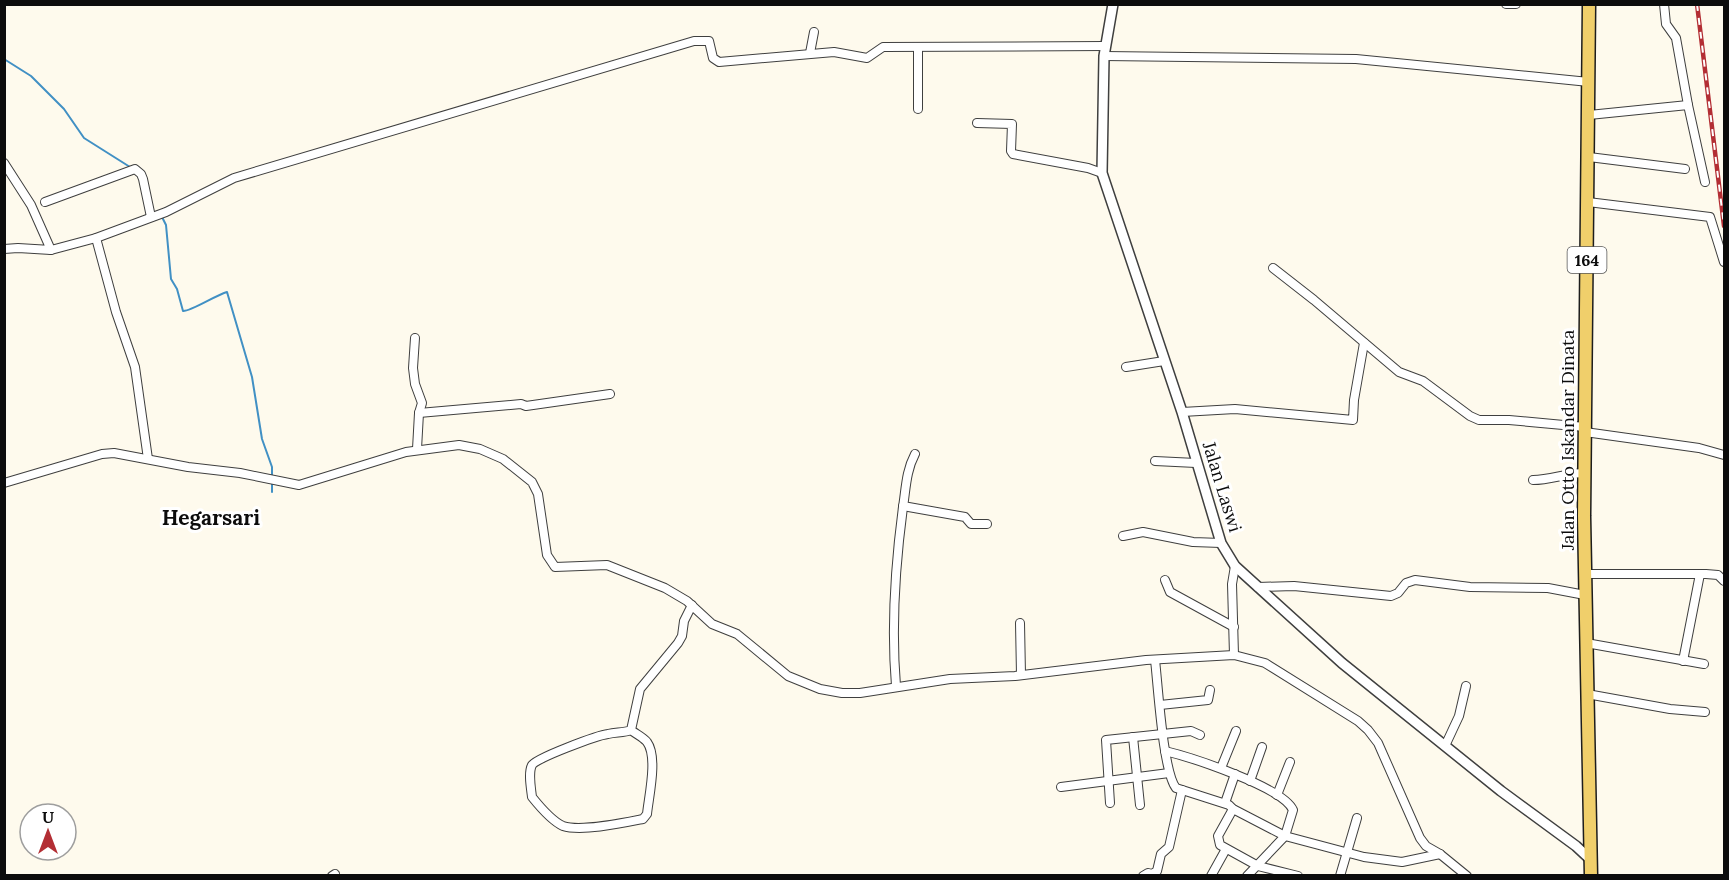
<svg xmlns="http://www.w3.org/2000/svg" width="1729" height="880" font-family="Lora,serif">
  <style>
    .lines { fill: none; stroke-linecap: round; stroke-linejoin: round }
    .stream { stroke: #4190c4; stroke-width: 2 }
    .minor-casing { stroke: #3f3f3f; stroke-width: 10 }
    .tertiary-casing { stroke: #3f3f3f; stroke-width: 12 }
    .primary-casing { stroke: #1d1d1d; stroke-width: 15 }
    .minor { stroke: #fff; stroke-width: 8 }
    .tertiary { stroke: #fff; stroke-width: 9 }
    .primary { stroke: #f0cf6b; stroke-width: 12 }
    .rail-casing { stroke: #b32e34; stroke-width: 4.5 }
    .rail { stroke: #fff; stroke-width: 2; stroke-dasharray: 7; stroke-linecap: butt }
    .labels { text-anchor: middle; stroke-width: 6; stroke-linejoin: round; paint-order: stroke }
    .shield { fill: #fff; stroke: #555; stroke-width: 1.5 }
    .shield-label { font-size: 16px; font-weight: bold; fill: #0c0c0c }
    .street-label { font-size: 18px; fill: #0c0c0c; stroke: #fff }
    .quarter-label { font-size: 21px; font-weight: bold; fill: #0c0c0c; stroke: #fff }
  </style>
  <rect width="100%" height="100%" fill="#fefaed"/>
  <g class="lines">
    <g class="stream">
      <polyline points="4,59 31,76 64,109 84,138 130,167"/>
      <path d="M162,217L166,225L171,279L177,289L183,311C190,312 216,295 227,292L252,377L262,439L272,467V477"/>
      <polyline points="272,482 272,492"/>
    </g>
    <g class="minor-casing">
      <g id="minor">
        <polyline points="1506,4 1516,4"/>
        <polyline points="1664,4 1666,24 1676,38 1688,105"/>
        <polyline points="810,53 814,32"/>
        <polyline points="1104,56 1356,59 1589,82"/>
        <polyline points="918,109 918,48"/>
        <polyline points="1589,115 1688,105 1705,182"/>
        <polyline points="977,123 1012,124 1011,151 1013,154 1088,168 1102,173"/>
        <polyline points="1589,157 1685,169"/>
        <polyline points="4,163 31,205 51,250 18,248 4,249"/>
        <polyline points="45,202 135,169 141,174 143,179 151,217"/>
        <polyline points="1588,202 1710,217 1724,262"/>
        <polyline points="96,238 116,312 135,367 148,459"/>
        <polyline points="51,250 96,238 166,212 234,178 694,41 709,41 713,58 719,62 834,52 867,58 883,47 1105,46"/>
        <polyline points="1273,268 1314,300 1399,372 1423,381 1470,416 1479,420 1509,420 1585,427"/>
        <polyline points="415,338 413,368 415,384 422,403 419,413 417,449"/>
        <polyline points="1126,367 1164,361"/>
        <polyline points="1182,412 1235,409 1353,420 1354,400 1364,343"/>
        <polyline points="419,413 521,404 526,406 610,394"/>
        <polyline points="1585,432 1699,448 1724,455"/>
        <polyline points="1155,461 1196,463"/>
        <path d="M1533,480C1551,480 1566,473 1584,473"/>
        <polyline points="4,483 102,454 114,453 188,467 240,473 299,485 406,452 459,445 480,449 503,459 532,482 538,494 547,555 555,567 607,565 665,588 687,601 712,624 737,634 788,676 820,689 842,693 860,693 950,679 1015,676 1146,660 1234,655 1265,663 1358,721 1368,730 1378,743 1420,838 1426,846 1440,854 1467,876"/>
        <polyline points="903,506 965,517 971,524 987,524"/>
        <polyline points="1123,536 1143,532 1193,542 1221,543"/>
        <polyline points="1585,574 1706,574 1718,575 1724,581"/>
        <polyline points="1165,580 1170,592 1234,627"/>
        <polyline points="1258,587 1294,586 1391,596 1398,593 1406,583 1415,580 1470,587 1548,588 1585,595"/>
        <polyline points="1020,623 1021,675"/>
        <polyline points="1586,643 1704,664"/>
        <polyline points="1234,655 1232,584 1235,566"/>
        <path d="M1155,660C1158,685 1163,772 1176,788L1229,805L1233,809L1285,836L1364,857L1402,862L1440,854"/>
        <polyline points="1683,661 1700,574"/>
        <path d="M896,686C891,626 895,567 903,507C906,488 906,471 915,454"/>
        <polyline points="1587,694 1670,709 1705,712"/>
        <polyline points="1160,705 1208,700 1210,690"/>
        <path d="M631,730C636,734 643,737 647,742C658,757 649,795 647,814L643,819C623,823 581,832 563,826C552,821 540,807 532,797C531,788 528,773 532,765C534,759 598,735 608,734C616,732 624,733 631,730L640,689L678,643L682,636L684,621L692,605"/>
        <polyline points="1133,737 1140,805"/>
        <polyline points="1445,746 1459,716 1466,686"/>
        <path d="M1165,751C1190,757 1283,787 1293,810L1285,836L1247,876"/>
        <polyline points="1221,768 1236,731"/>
        <polyline points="1250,781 1262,747"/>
        <polyline points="1061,787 1169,773"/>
        <polyline points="1277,795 1290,762"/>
        <polyline points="1110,803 1106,740 1191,731 1200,735"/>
        <polyline points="1225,803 1235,774"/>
        <polyline points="1233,809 1218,836 1220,845 1258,866 1298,876"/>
        <polyline points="332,876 335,874"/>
        <polyline points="1143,876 1148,873 1152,874 1157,871 1161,854 1169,847 1182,790"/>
        <polyline points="1211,876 1226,849"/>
        <polyline points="1340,876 1357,818"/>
      </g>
    </g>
    <g class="tertiary-casing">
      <polyline id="tertiary" points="1113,4 1104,56 1102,173 1182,412 1221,543 1235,566 1342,663 1501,791 1576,846 1590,859"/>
    </g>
    <g class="primary-casing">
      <polyline id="primary" points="1589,4 1584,516 1591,876"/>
    </g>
    <use href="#minor" class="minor"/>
    <use href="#tertiary" class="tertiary"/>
    <use href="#primary" class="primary"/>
    <g class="rail-casing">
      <polyline id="rail" points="1697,4 1724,226"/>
    </g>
    <use href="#rail" class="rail"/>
  </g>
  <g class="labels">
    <rect class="shield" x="1567.5" y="247" width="39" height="26" rx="4.5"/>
    <g class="shield-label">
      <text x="1587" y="266">164</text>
    </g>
    <g class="street-label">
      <text transform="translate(1568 440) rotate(-90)" y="6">Jalan Otto Iskandar Dinata</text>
      <text transform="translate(1222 487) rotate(73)" y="6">Jalan Laswi</text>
    </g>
    <g class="quarter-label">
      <text x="211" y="525">Hegarsari</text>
    </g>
  </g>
  <rect width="1729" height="880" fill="none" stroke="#0c0c0c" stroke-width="12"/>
  <g transform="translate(48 832)"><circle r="28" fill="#ffffff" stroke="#9e9e9e" stroke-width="1.5"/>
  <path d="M0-4.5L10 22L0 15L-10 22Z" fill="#b32e34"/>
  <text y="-9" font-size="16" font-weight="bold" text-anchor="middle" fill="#0c0c0c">U</text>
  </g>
</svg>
